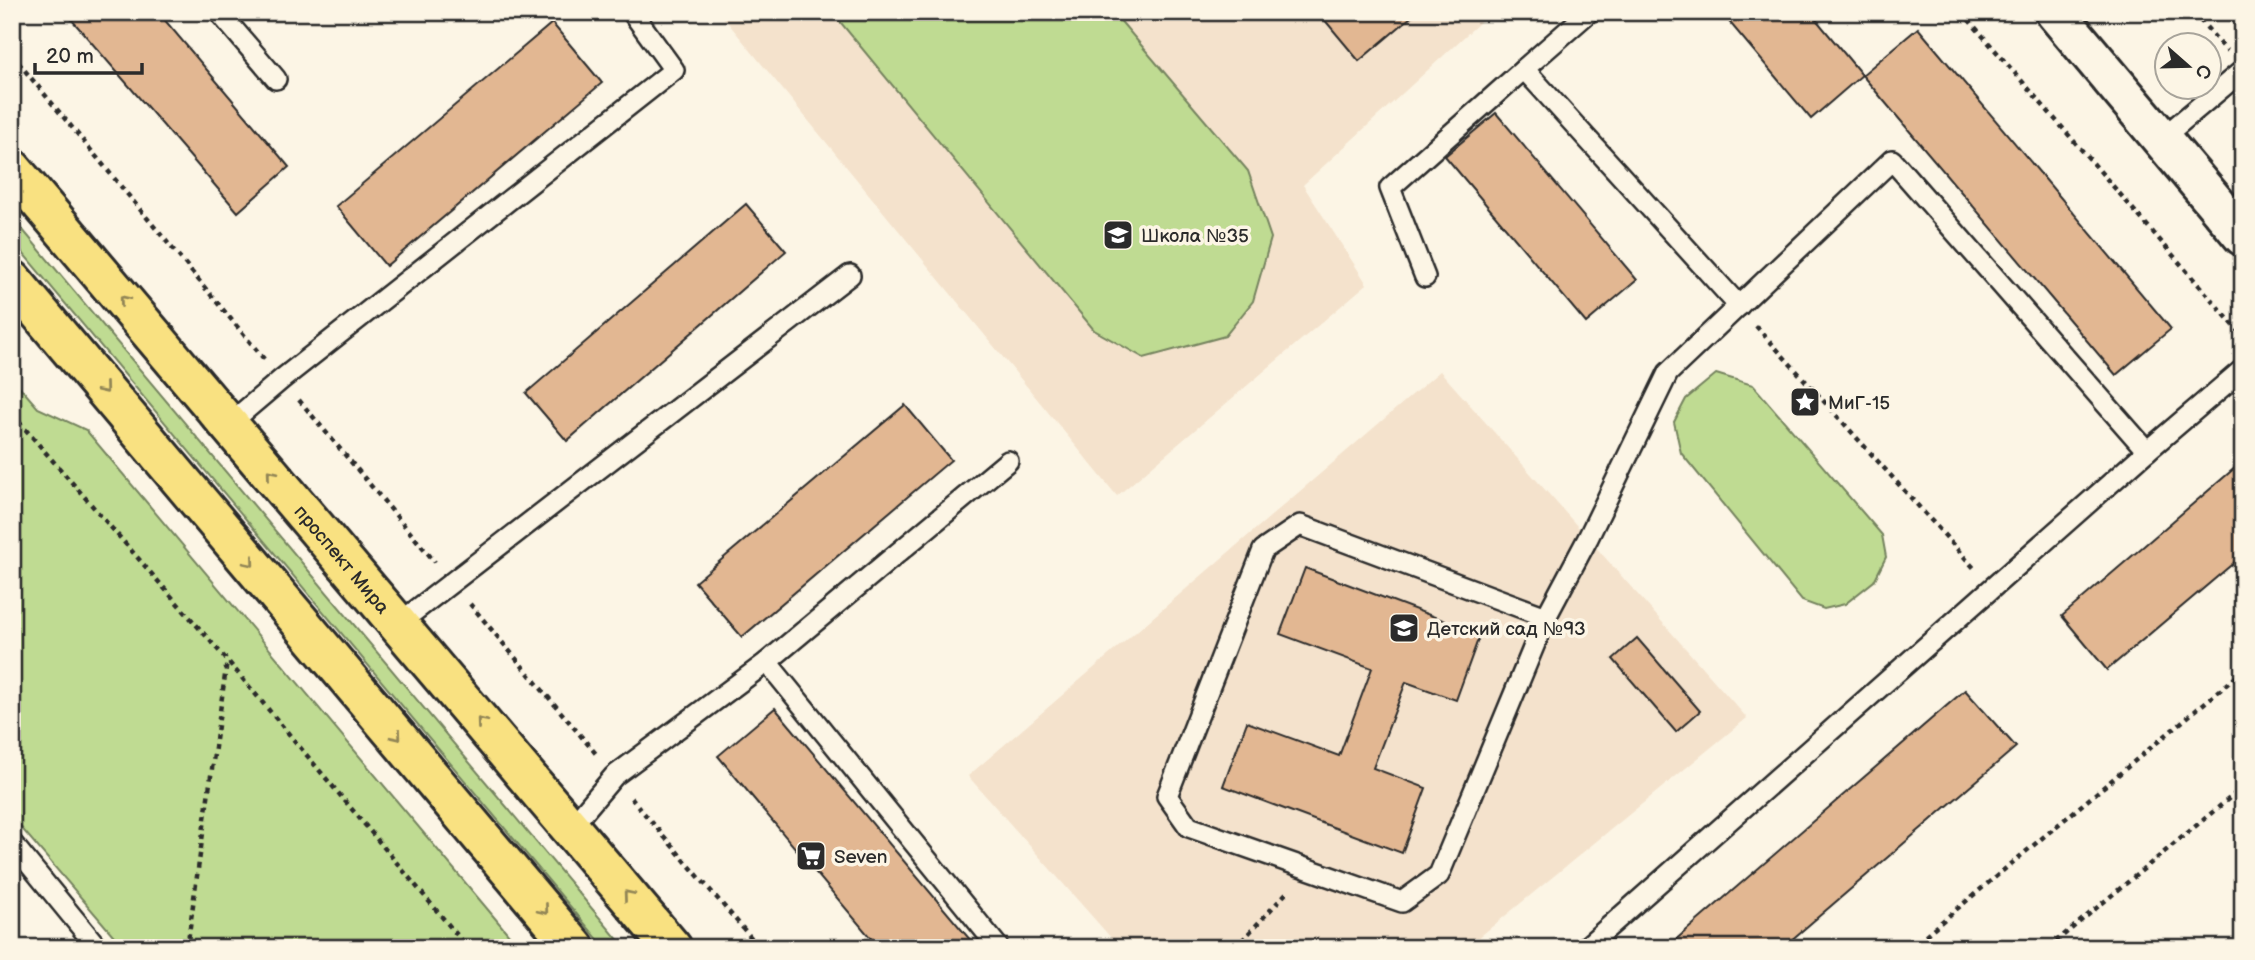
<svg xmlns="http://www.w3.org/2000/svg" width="2255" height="960" font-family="'Balsamiq Sans',sans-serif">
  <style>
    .built { fill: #f4e2cc }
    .green { fill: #bfdb92; stroke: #75835e; stroke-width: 2 }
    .building { fill: #e2b792; stroke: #2b2b2b; stroke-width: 2 }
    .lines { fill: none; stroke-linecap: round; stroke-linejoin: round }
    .service-casing { stroke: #2b2b2b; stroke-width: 24 }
    .tertiary-casing { stroke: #2b2b2b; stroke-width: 44 }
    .primary-casing { stroke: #2b2b2b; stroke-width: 44 }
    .path { stroke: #2b2b2b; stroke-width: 4.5; stroke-dasharray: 5 5; stroke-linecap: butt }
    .service { stroke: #fcf5e5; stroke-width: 19 }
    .tertiary { stroke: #fcf5e5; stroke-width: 38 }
    .primary { stroke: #f9e181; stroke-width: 38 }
    .oneway { stroke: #928656 }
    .labels { text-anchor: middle; stroke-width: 7; stroke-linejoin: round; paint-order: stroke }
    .poi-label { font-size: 19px; fill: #2b2b2b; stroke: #fcf5e5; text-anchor: start }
    .street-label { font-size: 19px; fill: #2b2b2b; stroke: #fcf5e5 }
  </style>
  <rect width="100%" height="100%" fill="#fcf5e5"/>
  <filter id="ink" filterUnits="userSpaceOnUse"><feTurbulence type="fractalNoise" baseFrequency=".0143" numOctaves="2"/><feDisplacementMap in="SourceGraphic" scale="14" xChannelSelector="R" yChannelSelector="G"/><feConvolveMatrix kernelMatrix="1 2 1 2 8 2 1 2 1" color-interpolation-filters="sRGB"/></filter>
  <g filter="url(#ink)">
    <g class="built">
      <polygon points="719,12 1491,12 1303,185 1367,284 1117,496"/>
      <polygon points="1440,371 1747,718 1466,948 1120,948 968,776"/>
    </g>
    <g class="green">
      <polygon points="832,12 1113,12 1248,171 1271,238 1253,301 1225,336 1144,358 1094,330"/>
      <polygon points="12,217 625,948 605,948 12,240"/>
      <polygon points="1716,374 1753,385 1882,535 1886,557 1874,581 1845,604 1824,609 1802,601 1681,453 1674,422 1686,399"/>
      <polygon points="12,378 38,408 86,430 520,948 124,948 12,817"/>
    </g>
    <g class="building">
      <polygon points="65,12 158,12 289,167 238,212"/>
      <polygon points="1318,12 1417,12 1359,61"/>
      <polygon points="1721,12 1810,12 1862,75 1811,119"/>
      <polygon points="552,23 602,83 386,266 336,206"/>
      <polygon points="1918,28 2171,329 2116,375 1862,75"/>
      <polygon points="1496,113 1637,280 1586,323 1445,156"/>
      <polygon points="746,204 786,251 567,441 526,393"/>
      <polygon points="905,405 951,460 742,637 695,582"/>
      <polygon points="2243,461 2243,555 2107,670 2062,616"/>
      <polygon points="1305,568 1480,634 1456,700 1406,682 1373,768 1426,788 1402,853 1223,786 1247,722 1339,756 1372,668 1280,634"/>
      <polygon points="1637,638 1700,711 1676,732 1613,659"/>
      <polygon points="1965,690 2016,747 1782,948 1666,948"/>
      <polygon points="775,708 977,948 879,948 718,756"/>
    </g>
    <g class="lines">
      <g class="service-casing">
        <g id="service">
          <polyline points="219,12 276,79"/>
          <polyline points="1589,12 1524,69 1739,306"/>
          <polyline points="2161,139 2243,70"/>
          <polyline points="1425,277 1390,188 1524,69"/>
          <polyline points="229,424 282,379 674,70 632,12"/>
          <polyline points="1546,617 1300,525 1263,550 1167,796 1189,827 1402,902 1439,875 1546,617 1588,538 1668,373 1892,160 2147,451"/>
          <polyline points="398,624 850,275"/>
          <polyline points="767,662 999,948"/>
          <polyline points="571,827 614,776 767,662 1008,461"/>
          <polyline points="12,843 98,948"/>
          <polyline points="1585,948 2147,451 2243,369"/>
        </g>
      </g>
      <g class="tertiary-casing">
        <polyline id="tertiary" points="2055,12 2243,236"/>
      </g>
      <g class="primary-casing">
        <g id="primary">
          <path id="s1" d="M12,169L672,948"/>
          <polyline points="12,280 575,948"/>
        </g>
      </g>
      <g class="path">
        <polyline points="1962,12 2243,336"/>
        <polyline points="2193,12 2227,51"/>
        <polyline points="12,55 264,359"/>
        <polyline points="1756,326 1975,569"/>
        <polyline points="299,400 435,562"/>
        <polyline points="12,414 227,660 468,948"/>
        <polyline points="470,604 597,755"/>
        <polyline points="631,798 760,948"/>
        <polyline points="187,948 227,661"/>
        <polyline points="1235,948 1289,890"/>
        <polyline points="1910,948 2243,671"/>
        <polyline points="2048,948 2243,787"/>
      </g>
      <use href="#service" class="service"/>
      <use href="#tertiary" class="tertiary"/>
      <use href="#primary" class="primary"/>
    </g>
    <defs><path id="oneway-chevron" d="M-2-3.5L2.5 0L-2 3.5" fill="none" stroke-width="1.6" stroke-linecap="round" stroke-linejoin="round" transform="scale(1.75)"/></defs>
    <g class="oneway">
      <use href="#oneway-chevron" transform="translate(124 300) rotate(-130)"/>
      <use href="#oneway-chevron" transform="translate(104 389) rotate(50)"/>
      <use href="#oneway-chevron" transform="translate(271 474) rotate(-130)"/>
      <use href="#oneway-chevron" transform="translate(250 562) rotate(50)"/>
      <use href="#oneway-chevron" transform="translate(481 722) rotate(-130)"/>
      <use href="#oneway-chevron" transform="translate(397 736) rotate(50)"/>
      <use href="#oneway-chevron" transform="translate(628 895) rotate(-130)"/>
      <use href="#oneway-chevron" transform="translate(544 910) rotate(50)"/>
    </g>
  </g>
  <defs>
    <g id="school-square" transform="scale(1.575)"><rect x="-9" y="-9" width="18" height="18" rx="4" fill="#2b2b2b" stroke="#fcf5e5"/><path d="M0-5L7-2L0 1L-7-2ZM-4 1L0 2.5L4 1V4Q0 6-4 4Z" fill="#fff"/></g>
    <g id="sight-square" transform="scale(1.575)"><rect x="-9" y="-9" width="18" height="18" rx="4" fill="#2b2b2b" stroke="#fcf5e5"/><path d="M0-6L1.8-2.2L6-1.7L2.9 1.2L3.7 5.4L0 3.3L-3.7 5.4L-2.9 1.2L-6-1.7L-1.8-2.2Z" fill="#fff"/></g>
    <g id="supermarket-square" transform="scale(1.575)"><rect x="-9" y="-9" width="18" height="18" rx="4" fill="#2b2b2b" stroke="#fcf5e5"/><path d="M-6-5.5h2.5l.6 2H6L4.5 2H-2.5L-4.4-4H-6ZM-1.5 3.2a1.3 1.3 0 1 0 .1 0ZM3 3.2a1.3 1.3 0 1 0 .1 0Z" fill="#fff"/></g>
  </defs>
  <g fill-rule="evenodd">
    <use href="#school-square" x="1118" y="235"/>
    <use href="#sight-square" x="1805" y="402"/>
    <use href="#school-square" x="1404" y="628"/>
    <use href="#supermarket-square" x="811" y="856"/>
  </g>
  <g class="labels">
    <g class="poi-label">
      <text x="1141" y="242">Школа №35</text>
      <text x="1828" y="409">МиГ-15</text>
      <text x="1427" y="635">Детский сад №93</text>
      <text x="834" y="863">Seven</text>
    </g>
    <g class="street-label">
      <text dy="7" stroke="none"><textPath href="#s1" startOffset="511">проспект Мира</textPath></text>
    </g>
  </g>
  <rect width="2255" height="960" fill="none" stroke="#fcf5e5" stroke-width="42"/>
  <rect x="21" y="21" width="2213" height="918" fill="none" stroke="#2b2b2b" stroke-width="2.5" filter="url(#ink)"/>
  <g transform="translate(2188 66) rotate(110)"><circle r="33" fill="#fcf5e5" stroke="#a8a49b" stroke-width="2"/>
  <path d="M0-5L12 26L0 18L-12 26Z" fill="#2b2b2b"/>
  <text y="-10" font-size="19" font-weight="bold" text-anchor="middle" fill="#2b2b2b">С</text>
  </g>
  <path d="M35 63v10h107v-10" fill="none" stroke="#2b2b2b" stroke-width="3.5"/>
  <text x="46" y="63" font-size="21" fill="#2b2b2b" stroke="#fcf5e5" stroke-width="5" paint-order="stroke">20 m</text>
</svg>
